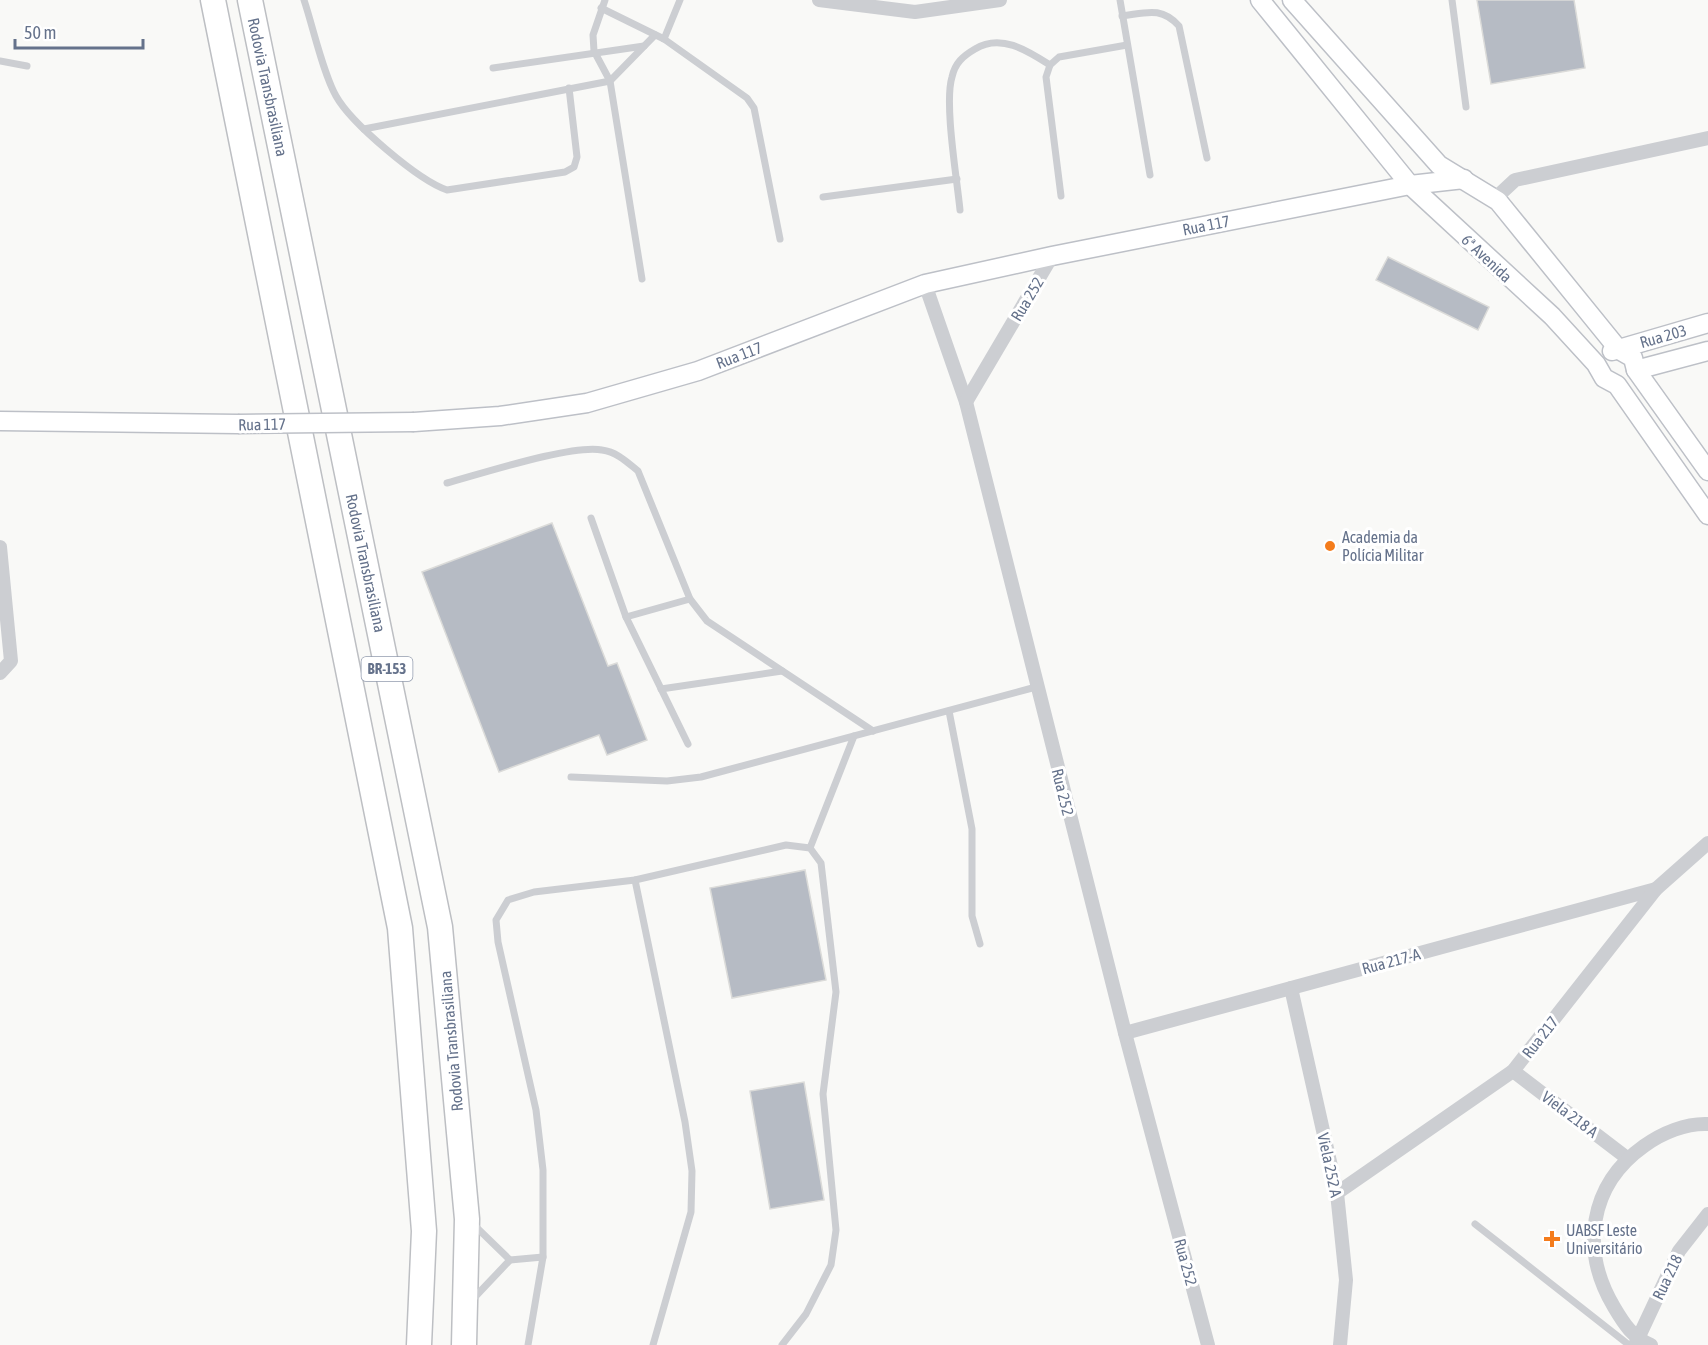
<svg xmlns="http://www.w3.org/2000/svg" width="1708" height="1345" font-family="'Asap Condensed',sans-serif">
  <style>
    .building { fill: #b6bbc4; stroke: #dbdbd9; stroke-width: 1.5 }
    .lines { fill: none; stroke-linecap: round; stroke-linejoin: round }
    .secondary-casing { stroke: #bdc0c7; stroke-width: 21 }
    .highway-casing { stroke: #bdbfc3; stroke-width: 27 }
    .lane { stroke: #ccced2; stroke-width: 7 }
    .street { stroke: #ccced2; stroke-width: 14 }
    .secondary { stroke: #fff; stroke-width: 18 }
    .highway { stroke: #fff; stroke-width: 24 }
    .secondary-bridge-casing { stroke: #bdc0c7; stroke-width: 21; stroke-linecap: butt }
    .secondary-bridge { stroke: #fff; stroke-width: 18 }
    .poi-dot { fill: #f47c1c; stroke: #fff; stroke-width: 2 }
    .labels { text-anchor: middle; stroke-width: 6; stroke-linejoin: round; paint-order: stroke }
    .shield { fill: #fff; stroke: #939cae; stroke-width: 1.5 }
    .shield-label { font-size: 15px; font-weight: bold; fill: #65728b }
    .street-label { font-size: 16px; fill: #65728b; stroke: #fff }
    .poi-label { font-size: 16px; fill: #65728b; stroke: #fff; text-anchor: start }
  </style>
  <rect width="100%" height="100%" fill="#f9f9f7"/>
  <g class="building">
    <polygon points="1477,0 1574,0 1585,68 1491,84"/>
    <polygon points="1388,257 1489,307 1478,330 1376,280"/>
    <polygon points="552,523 608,666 617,663 647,740 607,755 599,735 499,772 422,572"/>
    <polygon points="805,870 826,980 732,998 710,888"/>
    <polygon points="804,1082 824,1200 770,1209 750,1091"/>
  </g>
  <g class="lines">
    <g class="secondary-casing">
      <g id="secondary">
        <polyline points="1260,0 1410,185 1552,316 1596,364 1604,378 1617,385 1708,515"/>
        <polyline points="1292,0 1439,165 1498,201 1619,350 1633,358 1636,370 1708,471"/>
        <polyline points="1612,351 1708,323"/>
        <polyline points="1636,370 1708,351"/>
        <polyline points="0,421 238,424"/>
        <polyline points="414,422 500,416 587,403 698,371 925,284 1052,256 1410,185 1464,179"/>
      </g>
    </g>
    <g class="highway-casing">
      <g id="highway">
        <polyline points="213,0 400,928 424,1231 419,1345"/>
        <polyline points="250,0 440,927 467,1219 464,1345"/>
      </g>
    </g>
    <g class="lane">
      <path d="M304,0C313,27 323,73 336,96C351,123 418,180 447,190L565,172L574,167L577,157L569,88"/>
      <polyline points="605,0 593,35 594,51 610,81 642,279"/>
      <polyline points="1120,0 1150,175"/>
      <polyline points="1452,0 1466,107"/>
      <polyline points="601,8 664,39 747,98 754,108 780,239"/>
      <path d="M1122,16C1146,13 1161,6 1179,26L1207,158"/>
      <polyline points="664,39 680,0"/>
      <polyline points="0,61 27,66"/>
      <polyline points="493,68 644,46"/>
      <polyline points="364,129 610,81 655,35"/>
      <polyline points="1061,196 1046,77 1050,65 1059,57 1127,45"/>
      <polyline points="823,197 957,179"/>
      <path d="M960,210C957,179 944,103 952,77C955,63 963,56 975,49C1001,33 1028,51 1050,65"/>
      <path d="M447,483C481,474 572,444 602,450C617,452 627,462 638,471L690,599L707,621L873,731"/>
      <polyline points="591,518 626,617 688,744"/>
      <polyline points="626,617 690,599"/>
      <polyline points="661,689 782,671"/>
      <polyline points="949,711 972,829 972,916 980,944"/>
      <polyline points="571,777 667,781 701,777 1036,687"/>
      <polyline points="810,848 854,736"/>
      <polyline points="635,880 685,1122 692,1171 691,1212 653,1345"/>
      <polyline points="473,1224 510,1260"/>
      <polyline points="1475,1224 1629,1345"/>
      <polyline points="473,1299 510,1260 543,1257"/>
      <polyline points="528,1345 543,1257 543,1170 536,1110 498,942 496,920 508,900 534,892 635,880 786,845 810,848 821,863 836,992 823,1094 836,1230 831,1265 806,1314 782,1345"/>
    </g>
    <g class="street">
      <polyline points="819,0 915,12 1000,0"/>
      <polyline points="1498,201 1501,193 1515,180 1708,138"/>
      <polyline points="925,284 966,402 1125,1033 1208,1345"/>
      <polyline points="966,402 1052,256"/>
      <polyline points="0,547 11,661 0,673"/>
      <polyline points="1291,988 1337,1193 1346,1280 1340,1345"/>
      <polyline points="1125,1033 1656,889"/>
      <polyline points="1513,1071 1627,1158"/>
      <polyline points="1337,1193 1513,1071 1656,889 1708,843"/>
      <polyline points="1635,1345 1679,1251 1708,1214"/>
      <path d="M1651,1345C1633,1338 1624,1324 1614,1307C1580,1250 1589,1185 1644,1146C1662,1133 1686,1123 1708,1124"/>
    </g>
    <use href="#secondary" class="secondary"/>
    <use href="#highway" class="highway"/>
    <g class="secondary-bridge-casing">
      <polyline id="secondary-bridge" points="238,424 414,422"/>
    </g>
    <use href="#secondary-bridge" class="secondary-bridge"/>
  </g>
  <g class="poi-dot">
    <circle cx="1330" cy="546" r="6"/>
    <path d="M1549 1230h6v6h6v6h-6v6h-6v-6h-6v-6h6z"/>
  </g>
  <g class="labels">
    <rect class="shield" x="361.5" y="657" width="51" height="24" rx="4.5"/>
    <g class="shield-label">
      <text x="387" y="674">BR-153</text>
    </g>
    <g class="street-label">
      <text transform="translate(268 87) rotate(78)" y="6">Rodovia Transbrasiliana</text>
      <text transform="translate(1206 225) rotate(-11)" y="6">Rua 117</text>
      <text transform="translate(1487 258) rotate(43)" y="6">6ª Avenida</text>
      <text transform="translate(1027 299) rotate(-59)" y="6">Rua 252</text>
      <text transform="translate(1663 336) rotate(-16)" y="6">Rua 203</text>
      <text transform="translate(739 355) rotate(-21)" y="6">Rua 117</text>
      <text transform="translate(262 424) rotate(-1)" y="6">Rua 117</text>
      <text transform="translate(366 563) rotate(78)" y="6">Rodovia Transbrasiliana</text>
      <text transform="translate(1063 792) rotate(76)" y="6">Rua 252</text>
      <text transform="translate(1391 961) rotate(-15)" y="6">Rua 217-A</text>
      <text transform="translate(1540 1037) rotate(-52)" y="6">Rua 217</text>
      <text transform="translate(451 1041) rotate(-95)" y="6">Rodovia Transbrasiliana</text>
      <text transform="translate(1570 1114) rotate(37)" y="6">Viela 218 A</text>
      <text transform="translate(1330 1165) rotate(78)" y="6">Viela 252 A</text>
      <text transform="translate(1186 1262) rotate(75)" y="6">Rua 252</text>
      <text transform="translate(1667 1277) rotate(-64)" y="6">Rua 218</text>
    </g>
    <g class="poi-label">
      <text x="1342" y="543">Academia da<tspan x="1342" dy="18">Polícia Militar</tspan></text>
      <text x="1566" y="1236">UABSF Leste<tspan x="1566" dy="18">Universitário</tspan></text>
    </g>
  </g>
  <path d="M15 39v9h128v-9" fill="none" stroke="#65728b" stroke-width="3"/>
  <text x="24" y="39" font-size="18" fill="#65728b" stroke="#ffffff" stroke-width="4.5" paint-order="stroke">50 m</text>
</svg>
